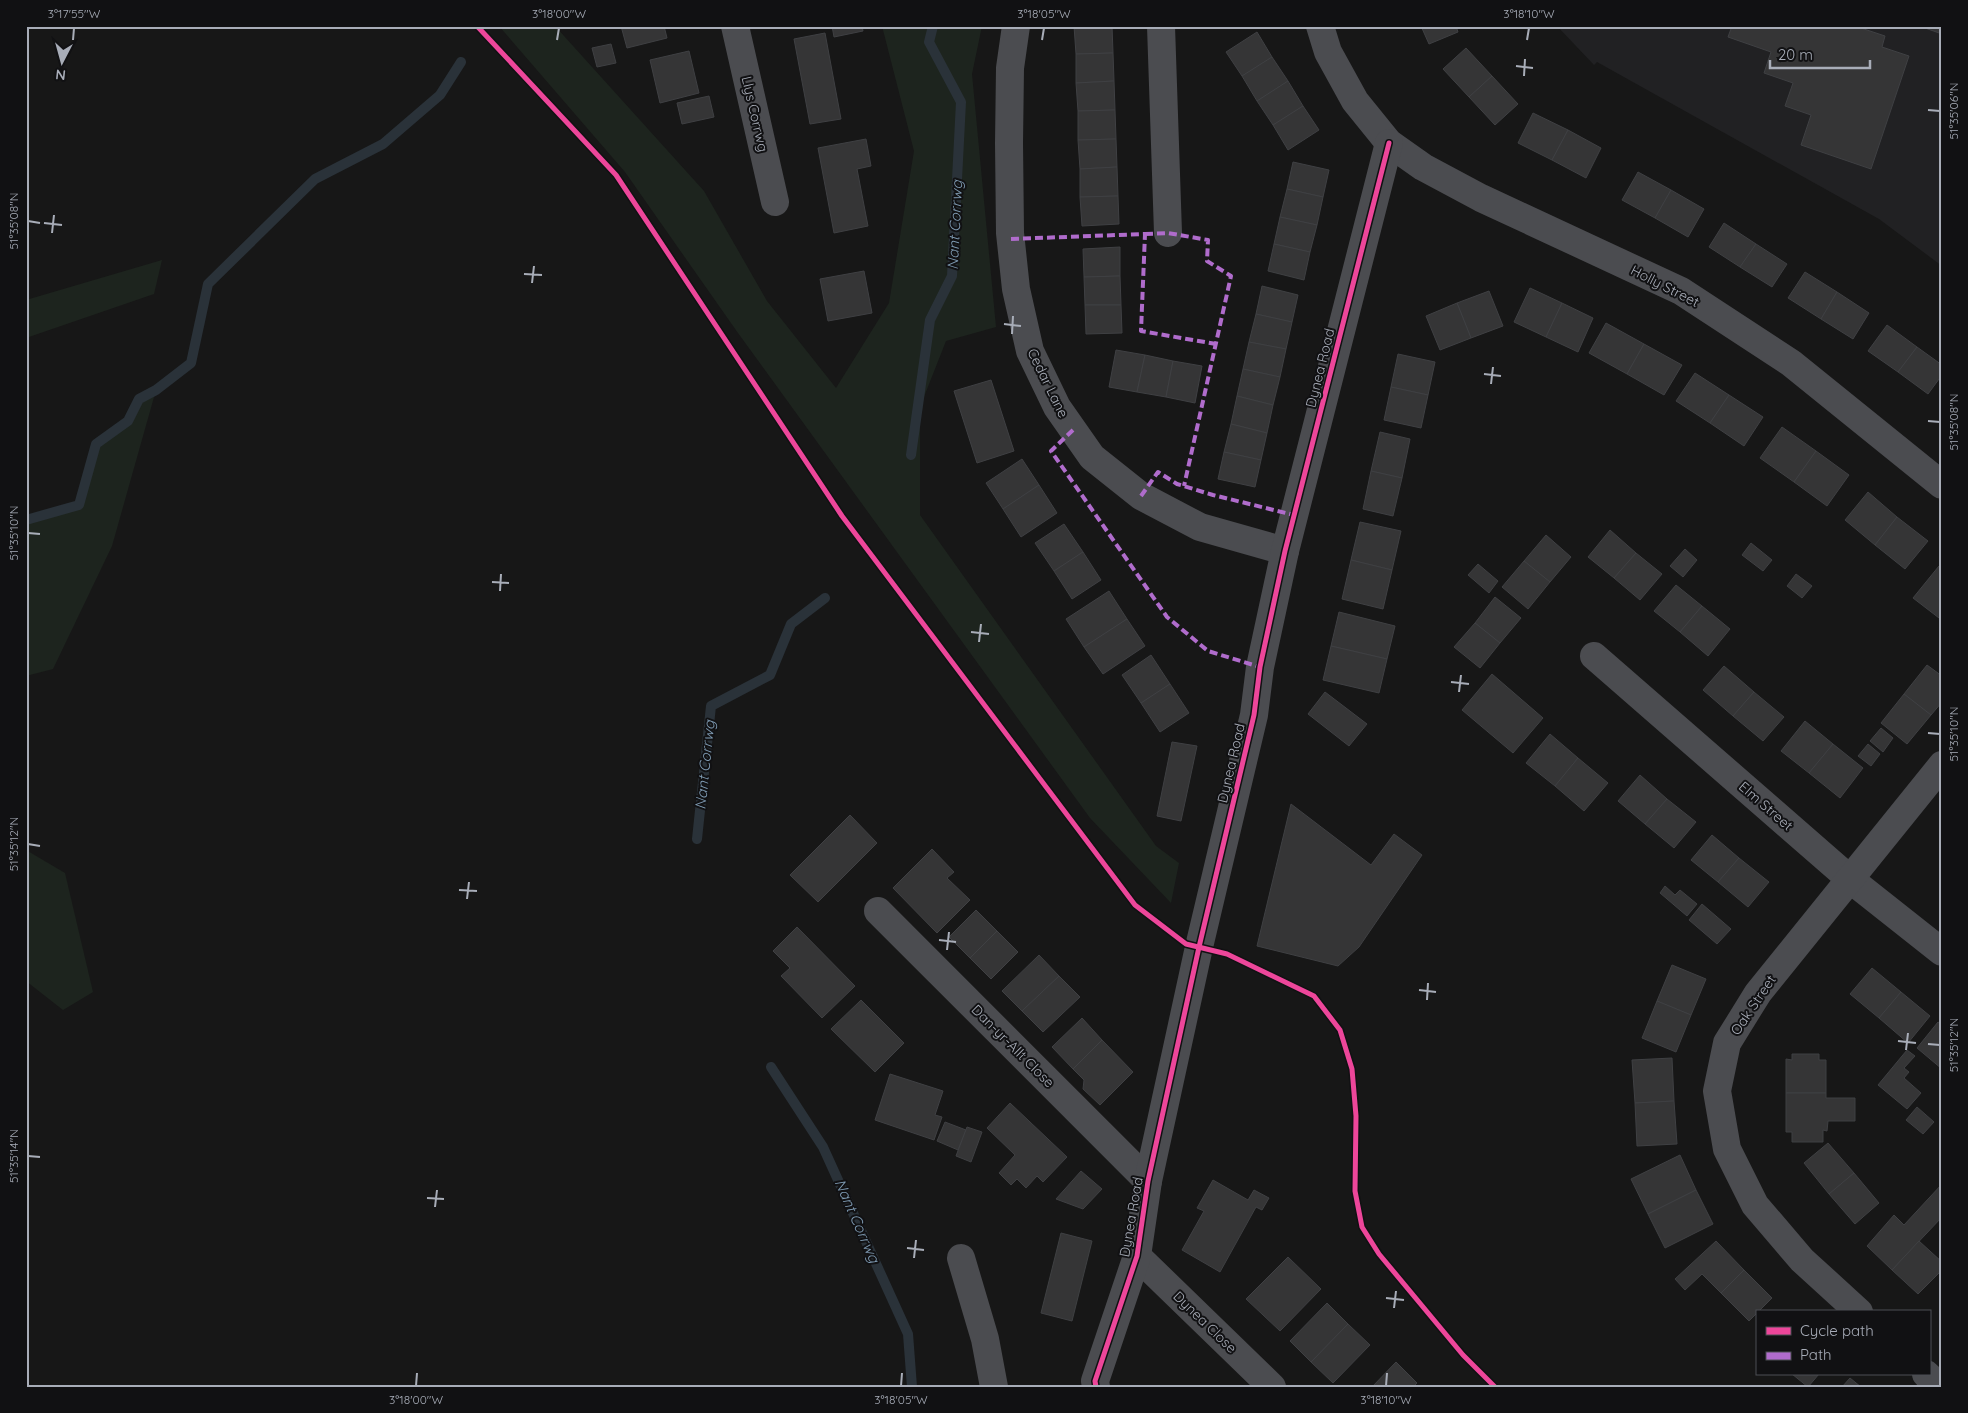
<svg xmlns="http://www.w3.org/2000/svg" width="1968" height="1413" font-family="Quicksand,sans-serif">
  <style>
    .built { fill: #212123 }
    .green { fill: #1d241e }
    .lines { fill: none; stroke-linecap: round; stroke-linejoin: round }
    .stream { stroke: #2a3239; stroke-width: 10 }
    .building { fill: #353536; stroke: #3f4043 }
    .minor { stroke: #4b4c50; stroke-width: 28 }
    .quiet { stroke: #b06ccc; stroke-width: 4; stroke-dasharray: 8 4; stroke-linecap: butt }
    .cycleway-casing { stroke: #111113; stroke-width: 8 }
    .cycleway { stroke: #ed469a; stroke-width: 5 }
    .ticks { fill: none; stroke: #a8adb8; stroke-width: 2 }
    .labels { text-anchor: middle; stroke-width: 4; stroke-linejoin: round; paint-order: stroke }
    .street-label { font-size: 14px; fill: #a8adb8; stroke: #111113 }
    .water-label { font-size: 15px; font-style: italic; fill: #7f9bb3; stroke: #111113 }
    .neatline { fill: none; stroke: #a8adb8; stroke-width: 2 }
    .ticks-label { font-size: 12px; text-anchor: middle; fill: #a8adb8 }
  </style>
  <rect width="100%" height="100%" fill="#171717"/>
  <polygon class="built" points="1557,26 1942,26 1942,266 1879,219 1597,62 1594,65"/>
  <g class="green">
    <polygon points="499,26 555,26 704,191 767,301 836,388 889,303 914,151 882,26 982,26 972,74 996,327 946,341 920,407 920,515 1156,846 1179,863 1171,903 1090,818 738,333 625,172"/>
    <polygon points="162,260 154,294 26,338 26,300"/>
    <polygon points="156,390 112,546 53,669 26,676 26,520 79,505 96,444 128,421 139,399"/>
    <polygon points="26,850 65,873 93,992 63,1010 26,981"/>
  </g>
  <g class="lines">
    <g class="stream">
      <polyline points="911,455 930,320 952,276 961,102 929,42 933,26"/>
      <polyline points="26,520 79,505 96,444 128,421 139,399 156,390 191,363 208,284 315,179 383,144 440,95 461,62"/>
      <polyline points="697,839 711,706 770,675 791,624 825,598"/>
      <polyline points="771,1067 823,1147 908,1334 912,1387"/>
    </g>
  </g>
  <g class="building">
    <polygon points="621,26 664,26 667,38 627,48"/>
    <polygon points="832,26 862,26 863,31 834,37"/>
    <polygon points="1074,26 1112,26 1113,53 1076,54"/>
    <polygon points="1421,26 1456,26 1458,32 1429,44"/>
    <polygon points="1732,26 1855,26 1885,36 1882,47 1909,56 1871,169 1801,145 1811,115 1785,106 1793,83 1764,73 1771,52 1728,37"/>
    <polygon points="1926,26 1942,26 1942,34 1925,28"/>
    <polygon points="1257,32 1272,57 1242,76 1226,52"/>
    <polygon points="825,33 841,119 810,124 794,39"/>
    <polygon points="611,44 616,63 597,67 592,48"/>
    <polygon points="1466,48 1492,76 1469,97 1443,69"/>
    <polygon points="689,51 699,93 660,103 650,60"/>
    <polygon points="1113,53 1114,81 1076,83 1076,54"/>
    <polygon points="1272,57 1288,81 1257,101 1242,76"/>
    <polygon points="1492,76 1518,104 1495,125 1469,97"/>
    <polygon points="1114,81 1115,110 1078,111 1076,83"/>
    <polygon points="1288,81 1303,106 1273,125 1257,101"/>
    <polygon points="709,96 714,117 682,124 677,103"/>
    <polygon points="1303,106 1319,130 1288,150 1273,125"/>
    <polygon points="1115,110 1116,139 1078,140 1078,111"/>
    <polygon points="1533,113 1568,130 1552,160 1518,143"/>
    <polygon points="1568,130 1601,148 1586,178 1552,160"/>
    <polygon points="866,139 871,166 857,169 868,226 834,233 818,148"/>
    <polygon points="1116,139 1117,167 1080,169 1078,140"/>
    <polygon points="1293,162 1329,170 1323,197 1287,189"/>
    <polygon points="1117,167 1118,196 1080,197 1080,169"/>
    <polygon points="1638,172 1671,190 1655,218 1622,200"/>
    <polygon points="1287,189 1323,197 1317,225 1280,217"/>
    <polygon points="1671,190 1704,209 1688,237 1655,218"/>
    <polygon points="1118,196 1119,224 1082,226 1080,197"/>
    <polygon points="1280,217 1317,225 1310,252 1274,244"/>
    <polygon points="1724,223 1756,244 1740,267 1709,247"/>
    <polygon points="1274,244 1310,252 1304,280 1268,271"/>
    <polygon points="1756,244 1787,264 1772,287 1740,267"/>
    <polygon points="1120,247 1120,276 1084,277 1083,249"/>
    <polygon points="864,271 872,313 828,321 820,279"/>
    <polygon points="1805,272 1837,292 1821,319 1788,298"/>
    <polygon points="1120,276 1121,305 1085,305 1084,277"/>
    <polygon points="1262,286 1298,295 1292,322 1256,314"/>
    <polygon points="1530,288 1562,303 1546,337 1514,322"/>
    <polygon points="1489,291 1503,326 1471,338 1457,303"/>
    <polygon points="1837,292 1869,313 1853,339 1821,319"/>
    <polygon points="1457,303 1471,338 1440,350 1426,316"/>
    <polygon points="1562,303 1593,318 1578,352 1546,337"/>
    <polygon points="1085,305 1121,305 1122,333 1086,334"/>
    <polygon points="1256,314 1292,322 1286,349 1249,342"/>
    <polygon points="1606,323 1644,344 1627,374 1589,353"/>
    <polygon points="1887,325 1917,347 1898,372 1868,351"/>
    <polygon points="1249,342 1286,349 1280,377 1243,369"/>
    <polygon points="1644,344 1682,365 1664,395 1627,374"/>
    <polygon points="1917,347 1942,365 1942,375 1928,394 1898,372"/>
    <polygon points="1116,350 1145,355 1137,392 1109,387"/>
    <polygon points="1398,354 1435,362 1428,395 1391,387"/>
    <polygon points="1145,355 1173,361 1166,397 1137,392"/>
    <polygon points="1173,361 1202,366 1195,403 1166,397"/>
    <polygon points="1243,369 1280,377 1273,405 1237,396"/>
    <polygon points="1695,373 1729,395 1710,423 1676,401"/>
    <polygon points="991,380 1014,451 977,463 954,391"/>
    <polygon points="1391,387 1428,395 1421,428 1384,420"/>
    <polygon points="1729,395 1763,417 1744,446 1710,423"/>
    <polygon points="1237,396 1273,405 1267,433 1231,424"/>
    <polygon points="1231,424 1267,433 1261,460 1224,452"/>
    <polygon points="1782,427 1816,451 1794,482 1760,458"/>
    <polygon points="1380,432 1410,439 1402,478 1371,471"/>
    <polygon points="1816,451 1849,475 1827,506 1794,482"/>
    <polygon points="1224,452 1261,460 1255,487 1218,479"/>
    <polygon points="1022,459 1039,485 1003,509 986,483"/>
    <polygon points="1371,471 1402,478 1393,516 1363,509"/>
    <polygon points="1039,485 1057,513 1021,537 1003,509"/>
    <polygon points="1868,492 1897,517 1875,545 1845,520"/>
    <polygon points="1897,517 1928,541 1905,569 1875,545"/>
    <polygon points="1360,522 1401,531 1392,570 1351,560"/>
    <polygon points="1064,524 1083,552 1054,571 1035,543"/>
    <polygon points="1610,530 1636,553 1614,578 1588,557"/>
    <polygon points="1546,535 1571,557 1550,582 1524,561"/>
    <polygon points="1751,543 1772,560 1763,571 1742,555"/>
    <polygon points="1685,549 1697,560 1683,577 1670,566"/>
    <polygon points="1083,552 1101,580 1072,599 1054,571"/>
    <polygon points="1636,553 1662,574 1640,600 1614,578"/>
    <polygon points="1351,560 1392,570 1383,609 1342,599"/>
    <polygon points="1524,561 1550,582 1528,609 1502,587"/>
    <polygon points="1478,564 1498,581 1489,593 1468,575"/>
    <polygon points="1939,566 1942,568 1942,614 1939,618 1913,598"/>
    <polygon points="1796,574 1812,586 1802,598 1787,586"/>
    <polygon points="1676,585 1702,606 1680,632 1654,611"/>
    <polygon points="1109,591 1127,619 1084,647 1066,619"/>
    <polygon points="1495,597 1521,618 1500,643 1475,623"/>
    <polygon points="1702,606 1730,629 1708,656 1680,632"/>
    <polygon points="1339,612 1395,626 1387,659 1331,646"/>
    <polygon points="1127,619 1145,646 1103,674 1084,647"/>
    <polygon points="1475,623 1500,643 1480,668 1454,647"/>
    <polygon points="1331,646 1387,659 1379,693 1323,680"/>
    <polygon points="1151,655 1170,684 1141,703 1122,675"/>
    <polygon points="1927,665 1942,676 1942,702 1931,715 1904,694"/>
    <polygon points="1724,666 1754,692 1733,716 1703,690"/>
    <polygon points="1492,674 1543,718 1513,753 1462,710"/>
    <polygon points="1170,684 1189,713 1160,732 1141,703"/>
    <polygon points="1325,692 1367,724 1349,746 1308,714"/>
    <polygon points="1754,692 1784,717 1763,741 1733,716"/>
    <polygon points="1904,694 1931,715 1907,744 1881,723"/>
    <polygon points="1805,721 1833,744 1809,773 1781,751"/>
    <polygon points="1881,728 1893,738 1883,752 1870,741"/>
    <polygon points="1550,734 1578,758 1555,786 1526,763"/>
    <polygon points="1172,742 1197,746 1181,821 1157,816"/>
    <polygon points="1833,744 1863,768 1840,798 1809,773"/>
    <polygon points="1868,744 1880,754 1871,766 1858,756"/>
    <polygon points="1578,758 1608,783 1584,811 1555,786"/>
    <polygon points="1640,775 1667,799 1645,824 1618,801"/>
    <polygon points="1667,799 1696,822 1674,848 1645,824"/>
    <polygon points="1291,804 1371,865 1394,834 1422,855 1359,947 1338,966 1257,946"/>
    <polygon points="850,815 877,843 818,902 790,875"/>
    <polygon points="1712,835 1739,858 1718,882 1691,860"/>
    <polygon points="932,849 954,872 947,878 970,900 937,933 893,888"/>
    <polygon points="1739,858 1769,882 1748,907 1718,882"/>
    <polygon points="1665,886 1675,895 1680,890 1697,904 1687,916 1660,893"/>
    <polygon points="1702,904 1731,929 1717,944 1689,920"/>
    <polygon points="976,910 997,931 970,958 949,937"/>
    <polygon points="797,927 855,986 822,1018 781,976 790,968 773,951"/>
    <polygon points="997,931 1018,952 991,979 970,958"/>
    <polygon points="1039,955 1059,976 1022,1011 1002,991"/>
    <polygon points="1672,965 1706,979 1691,1015 1657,1001"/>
    <polygon points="1872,968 1901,992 1879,1018 1850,994"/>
    <polygon points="1059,976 1080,997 1043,1032 1022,1011"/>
    <polygon points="1901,992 1930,1016 1908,1043 1879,1018"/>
    <polygon points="861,1000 904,1043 875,1072 831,1029"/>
    <polygon points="1657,1001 1691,1015 1676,1052 1642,1038"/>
    <polygon points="1082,1018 1102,1040 1073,1069 1052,1047"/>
    <polygon points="1938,1022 1942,1025 1942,1069 1917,1048"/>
    <polygon points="1102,1040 1133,1072 1100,1105 1083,1089 1084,1080 1073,1069"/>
    <polygon points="1907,1050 1915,1056 1904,1068 1909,1072 1904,1078 1921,1093 1907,1109 1878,1085"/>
    <polygon points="1792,1054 1819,1054 1819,1060 1826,1060 1826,1093 1786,1093 1786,1059 1792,1060"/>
    <polygon points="1672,1058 1674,1101 1635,1103 1632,1060"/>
    <polygon points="890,1074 943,1091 935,1115 942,1117 934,1140 875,1120"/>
    <polygon points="1786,1093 1826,1093 1826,1098 1855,1098 1855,1121 1828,1121 1827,1131 1823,1130 1823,1142 1792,1142 1792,1132 1786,1132"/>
    <polygon points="1674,1101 1677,1144 1637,1146 1635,1103"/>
    <polygon points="1010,1103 1067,1157 1043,1182 1037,1176 1026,1188 1017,1179 1011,1185 999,1173 1015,1155 987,1128"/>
    <polygon points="1917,1107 1934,1122 1923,1134 1906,1120"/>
    <polygon points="945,1122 966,1130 958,1150 937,1141"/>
    <polygon points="967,1127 982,1132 971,1162 956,1156"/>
    <polygon points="1828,1143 1854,1173 1829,1194 1804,1163"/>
    <polygon points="1680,1155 1696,1190 1648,1214 1631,1179"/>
    <polygon points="1081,1171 1102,1189 1083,1209 1056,1199"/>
    <polygon points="1854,1173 1879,1203 1855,1224 1829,1194"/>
    <polygon points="1213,1180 1248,1200 1254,1190 1269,1198 1262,1210 1256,1207 1220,1272 1182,1250 1204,1211 1197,1208"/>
    <polygon points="1942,1184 1942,1217 1892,1270 1867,1246 1894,1215 1904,1225"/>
    <polygon points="1696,1190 1713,1224 1665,1248 1648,1214"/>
    <polygon points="1061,1233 1092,1241 1072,1321 1041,1313"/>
    <polygon points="1716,1241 1744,1270 1721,1293 1702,1274 1685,1290 1675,1279"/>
    <polygon points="1919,1241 1942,1262 1942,1270 1918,1294 1892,1270"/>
    <polygon points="1288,1257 1321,1289 1280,1331 1246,1299"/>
    <polygon points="1744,1270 1772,1298 1749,1321 1721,1293"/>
    <polygon points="1327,1303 1348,1324 1311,1362 1290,1341"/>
    <polygon points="1348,1324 1370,1345 1333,1383 1311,1362"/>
    <polygon points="1396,1362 1417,1383 1413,1387 1372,1387"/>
    <polygon points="1792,1374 1819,1374 1808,1387"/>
    <polygon points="1850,1378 1861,1387 1842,1387"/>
  </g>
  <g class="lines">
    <g class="minor">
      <polyline points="735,26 775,202"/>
      <polyline points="1016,26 1010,68 1009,143 1010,233 1016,289 1030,351 1057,407 1092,457 1141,496 1200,527 1285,551"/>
      <polyline points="1161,26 1168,233"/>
      <polyline points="1320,26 1328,52 1355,101 1389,143 1423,167 1481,198 1681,291 1791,363 1942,485"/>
      <polyline points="1594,656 1851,880 1942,952"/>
      <polyline points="878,911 1148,1181"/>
      <polyline points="1137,1256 1272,1387"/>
      <polyline points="961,1258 985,1339 994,1387"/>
      <polyline points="1859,1312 1802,1260 1755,1205 1727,1149 1717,1091 1727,1043 1758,993 1942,765"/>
      <polyline points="1926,1374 1940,1387"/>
      <polyline points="1096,1387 1095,1381 1137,1256 1148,1181 1199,947 1254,715 1260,667 1285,551 1389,143"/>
    </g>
    <g class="quiet">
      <polyline points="1145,234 1168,233 1208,240 1207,261 1231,276 1184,486"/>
      <polyline points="1011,239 1145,234 1141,331 1216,344"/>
      <polyline points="1073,430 1051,451 1167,617 1208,651 1260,667"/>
      <polyline points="1141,496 1158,472 1177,484 1213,495 1294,515"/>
    </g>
    <g class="cycleway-casing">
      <g id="cycleway">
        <polyline points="477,26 616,175 842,516 1135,905 1186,944 1227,954 1314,996 1340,1030 1352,1069 1356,1116 1355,1191 1362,1227 1379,1254 1463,1355 1495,1387"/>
        <polyline points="1096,1387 1095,1381 1137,1256 1148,1181 1199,947 1254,715 1260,667 1285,551 1389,143"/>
      </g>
    </g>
    <use href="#cycleway" class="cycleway"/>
  </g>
  <path class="ticks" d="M73,40L74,28M557,40L559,28M1042,40L1044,28M1527,40L1529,28M1516,66L1533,68M1524,76L1525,59M1928,110L1940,111M28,221L40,223M44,223L62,225M52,233L54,215M524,274L542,275M532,283L534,266M1004,324L1021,326M1012,334L1013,316M1484,374L1501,376M1491,384L1493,367M1928,421L1940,422M28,533L40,534M492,582L509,583M500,591L501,574M971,632L989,634M979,642L981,624M1451,682L1469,684M1459,692L1461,675M1928,733L1940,734M28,844L40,846M459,890L477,891M467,899L469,882M939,940L956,942M947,950L949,932M1419,990L1436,992M1427,1000L1428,983M1898,1041L1916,1043M1928,1044L1940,1045M1906,1050L1908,1033M28,1156L40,1157M427,1198L444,1199M435,1207L437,1190M907,1248L924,1250M914,1258L916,1240M1386,1298L1404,1300M1394,1308L1396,1291M416,1386L417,1373M901,1386L902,1373M1386,1386L1387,1373"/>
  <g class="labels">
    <g class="street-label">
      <text transform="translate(755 114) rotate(77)" y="5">Llys Corrwg</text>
      <text transform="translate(1665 286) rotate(27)" y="5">Holly Street</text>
      <text transform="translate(1320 368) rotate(-76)" y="5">Dynea Road</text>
      <text transform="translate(1048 383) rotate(64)" y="5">Cedar Lane</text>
      <text transform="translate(1231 763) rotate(-77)" y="5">Dynea Road</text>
      <text transform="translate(1766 806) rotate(41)" y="5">Elm Street</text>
      <text transform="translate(1753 1005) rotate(-56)" y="5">Oak Street</text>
      <text transform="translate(1013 1046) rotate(45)" y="5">Dan-yr-Allt Close</text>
      <text transform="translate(1131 1217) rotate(-80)" y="5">Dynea Road</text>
      <text transform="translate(1205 1322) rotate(44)" y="5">Dynea Close</text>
    </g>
    <g class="water-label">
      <text transform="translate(955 225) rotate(-87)" y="5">Nant Corrwg</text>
      <text transform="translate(705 765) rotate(-84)" y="5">Nant Corrwg</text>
      <text transform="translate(857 1221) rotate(66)" y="5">Nant Corrwg</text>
    </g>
  </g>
  <rect width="1968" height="1413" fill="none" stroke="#111113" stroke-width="55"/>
  <rect x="1756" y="1310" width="175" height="65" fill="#111113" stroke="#4d4f55"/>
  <rect x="1766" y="1327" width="25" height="8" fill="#ed469a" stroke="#4d4f55"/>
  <text x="1800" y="1336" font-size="15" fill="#a8adb8">Cycle path</text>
  <rect x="1766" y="1352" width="25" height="8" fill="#b06ccc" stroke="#4d4f55"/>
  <text x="1800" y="1360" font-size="15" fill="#a8adb8">Path</text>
  <g transform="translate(62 62) rotate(186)" stroke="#111113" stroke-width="4" paint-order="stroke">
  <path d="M0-4L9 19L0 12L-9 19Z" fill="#a8adb8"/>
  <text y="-8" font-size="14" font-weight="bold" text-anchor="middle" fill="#a8adb8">N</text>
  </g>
  <path d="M1770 60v8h100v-8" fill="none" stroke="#a8adb8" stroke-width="2.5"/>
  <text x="1778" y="60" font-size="15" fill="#a8adb8" stroke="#111113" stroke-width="4" paint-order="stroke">20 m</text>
  <rect x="28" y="28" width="1912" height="1358" class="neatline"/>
  <g class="ticks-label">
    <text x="74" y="18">3°17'55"W</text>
    <text x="559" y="18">3°18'00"W</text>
    <text x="1044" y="18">3°18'05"W</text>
    <text x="1529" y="18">3°18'10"W</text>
    <text transform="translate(1954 111) rotate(-90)" y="4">51°35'06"N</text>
    <text transform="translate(14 221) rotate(-90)" y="4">51°35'08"N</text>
    <text transform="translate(1954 422) rotate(-90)" y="4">51°35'08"N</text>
    <text transform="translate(14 533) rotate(-90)" y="4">51°35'10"N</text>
    <text transform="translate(1954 734) rotate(-90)" y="4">51°35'10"N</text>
    <text transform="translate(14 844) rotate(-90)" y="4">51°35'12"N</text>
    <text transform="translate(1954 1045) rotate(-90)" y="4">51°35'12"N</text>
    <text transform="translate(14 1156) rotate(-90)" y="4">51°35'14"N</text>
    <text x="416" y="1404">3°18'00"W</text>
    <text x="901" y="1404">3°18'05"W</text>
    <text x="1386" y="1404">3°18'10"W</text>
  </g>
</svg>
